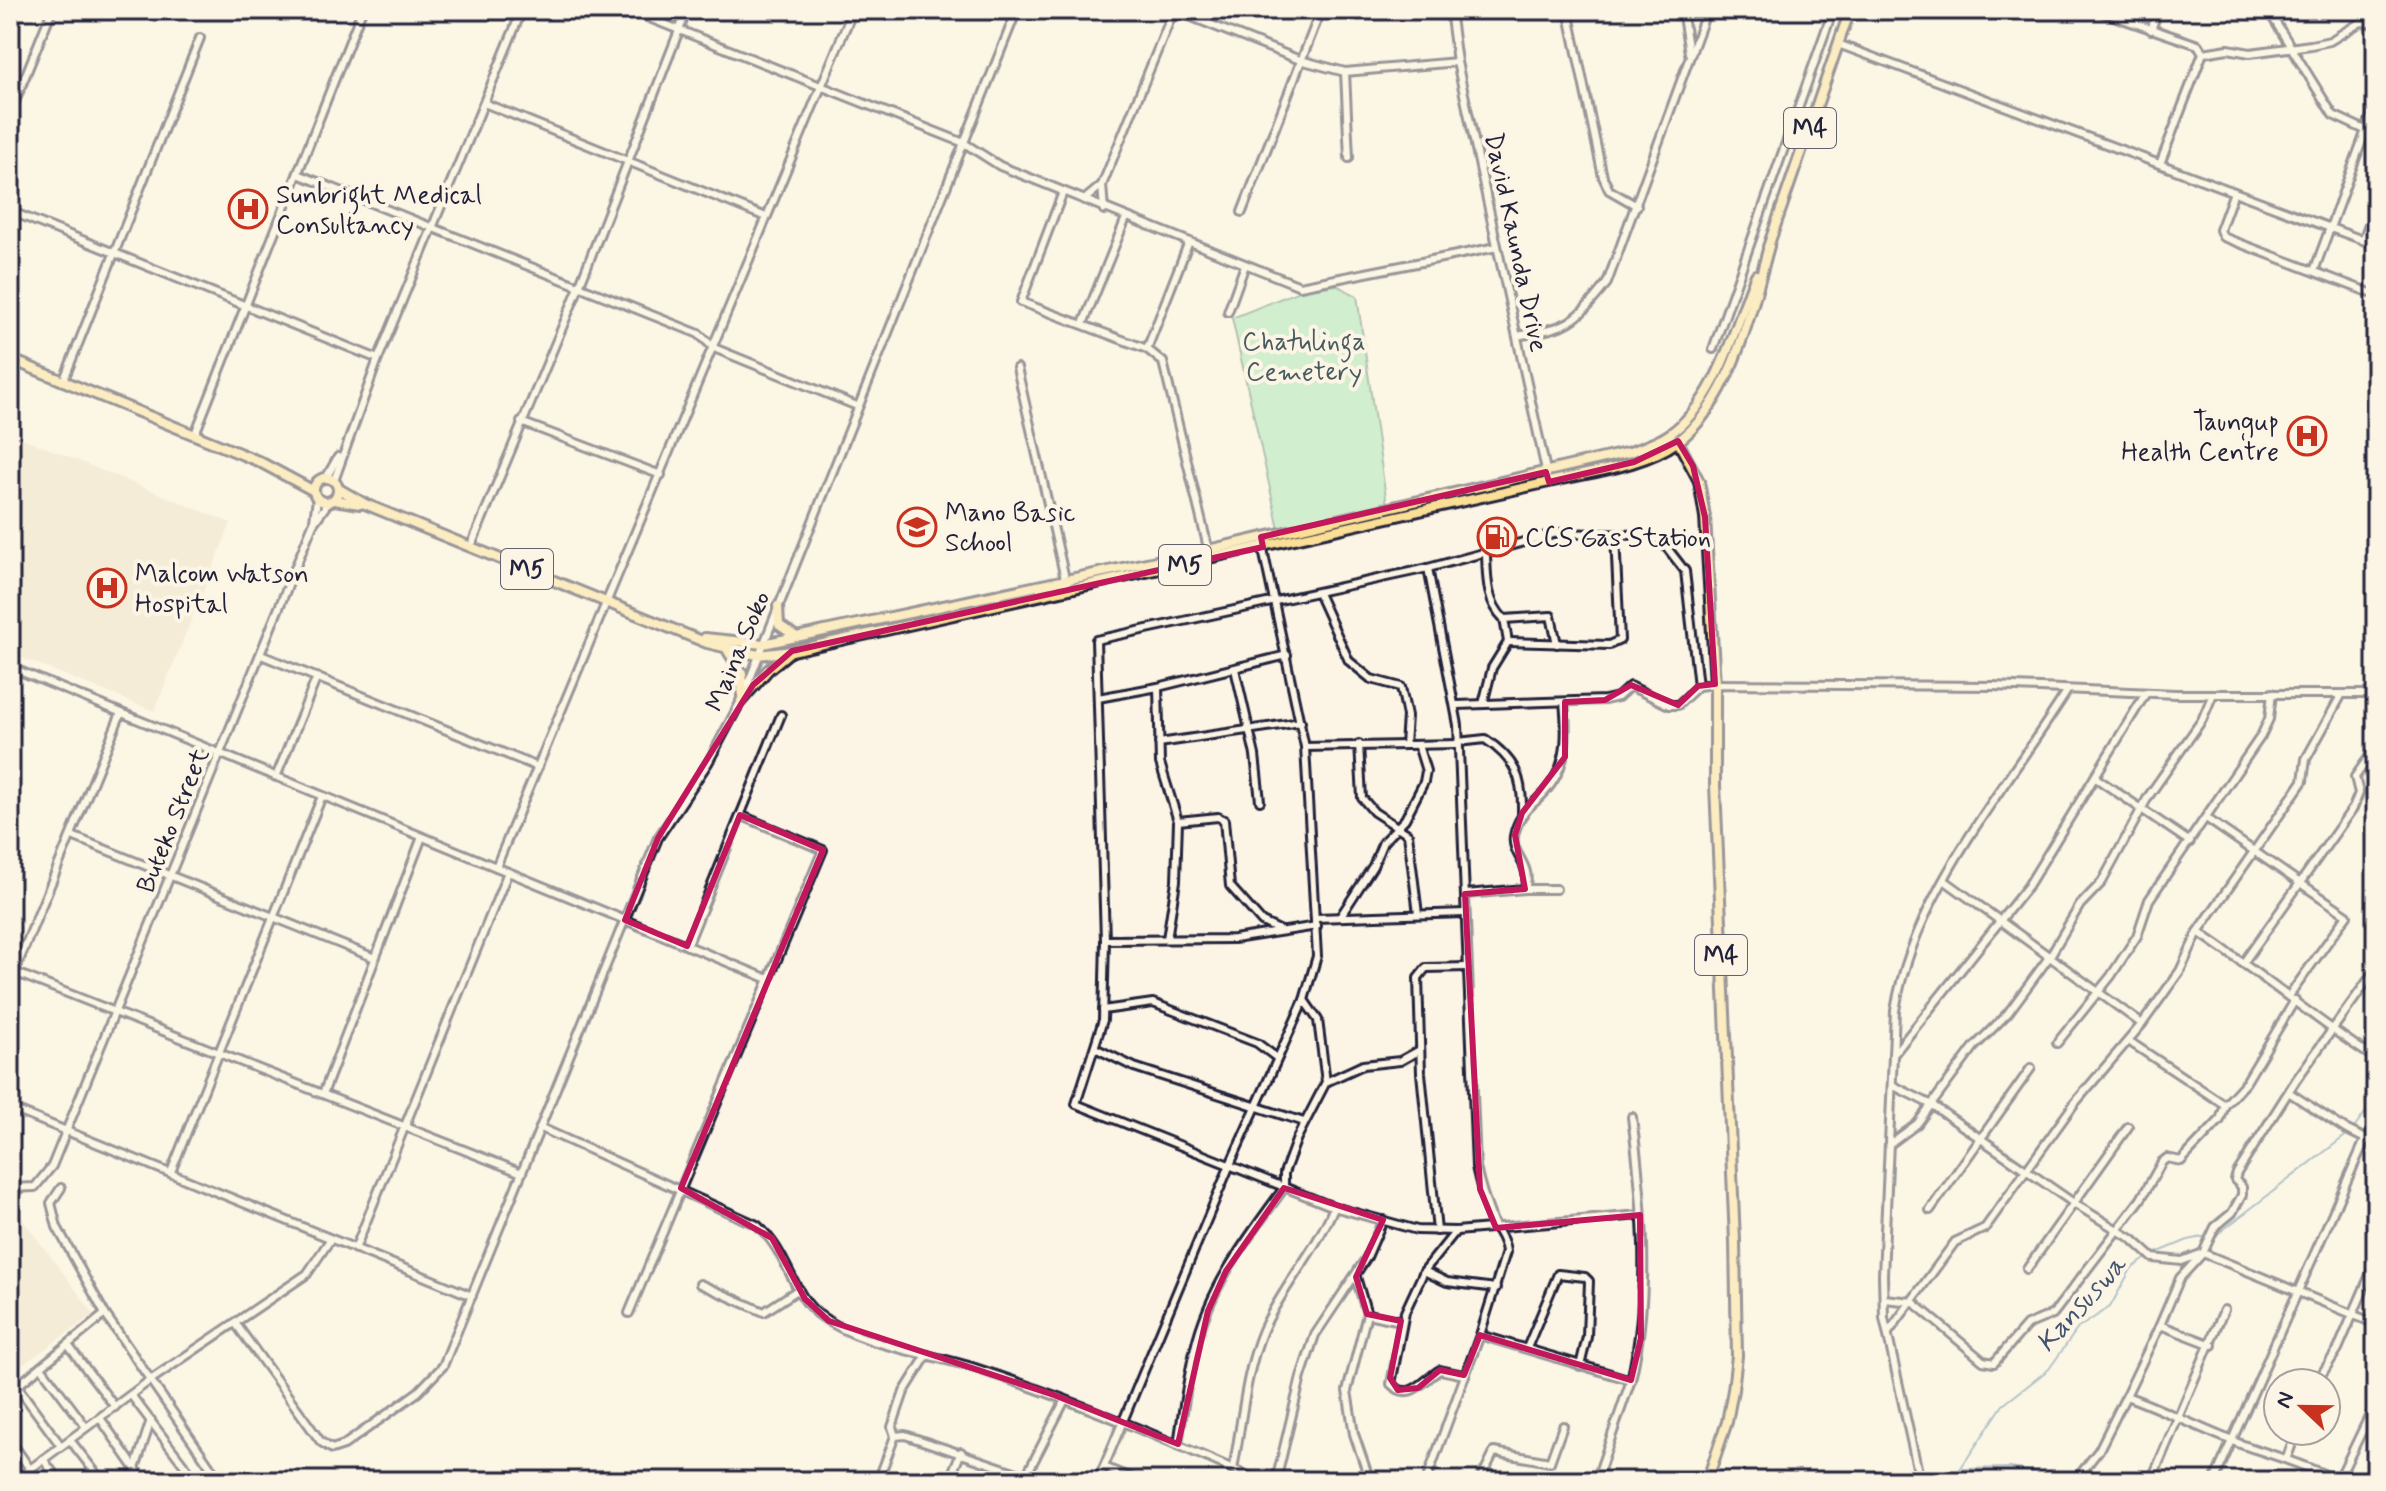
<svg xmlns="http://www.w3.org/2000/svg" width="2386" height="1491" font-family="Mynerve,sans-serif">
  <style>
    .built { fill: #eee0c7 }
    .green { fill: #9de5b3; stroke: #608477; stroke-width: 2 }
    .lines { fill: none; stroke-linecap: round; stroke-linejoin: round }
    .stream { stroke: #6287a6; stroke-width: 2 }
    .minor-casing { stroke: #22223b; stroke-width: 12 }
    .major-casing { stroke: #22223b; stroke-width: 14 }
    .minor { stroke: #fcf5e5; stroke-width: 6 }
    .major { stroke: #fbdf96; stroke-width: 8 }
    .marked { fill: none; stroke: #c2185b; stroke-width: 6; stroke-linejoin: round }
    .labels { text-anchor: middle; stroke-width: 8; stroke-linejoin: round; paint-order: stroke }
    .shield { fill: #fcf5e5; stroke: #63616e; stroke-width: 2 }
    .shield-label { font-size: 24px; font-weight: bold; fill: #22223b }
    .poi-label { font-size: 26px; fill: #22223b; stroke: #fcf5e5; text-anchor: start }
    .street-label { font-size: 26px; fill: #22223b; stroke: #fcf5e5 }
    .park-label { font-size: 26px; fill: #475c5f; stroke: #fcf5e5 }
    .water-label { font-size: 28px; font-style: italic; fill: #425570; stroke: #fcf5e5 }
  </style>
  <rect width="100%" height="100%" fill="#fcf5e5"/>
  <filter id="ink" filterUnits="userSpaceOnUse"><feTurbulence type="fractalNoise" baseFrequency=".0125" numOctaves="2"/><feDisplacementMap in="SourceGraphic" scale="16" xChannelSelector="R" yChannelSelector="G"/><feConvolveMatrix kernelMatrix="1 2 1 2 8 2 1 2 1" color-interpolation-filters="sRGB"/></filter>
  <g filter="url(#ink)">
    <g class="built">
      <polygon points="10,433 231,523 154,711 10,653"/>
      <polygon points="10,1203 94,1314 10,1374"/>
    </g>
    <polygon class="green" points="1336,285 1357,296 1387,505 1279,529 1232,318 1302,290"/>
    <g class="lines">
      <g class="stream">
        <polyline points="2215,1236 2353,1130 2376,1097"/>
        <polyline points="2154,1254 2188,1240 2208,1236"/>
        <polyline points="1964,1469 2010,1468 2070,1477"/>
        <polyline points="2082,1478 2097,1481"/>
        <polyline points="1952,1481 2003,1405 2049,1369 2078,1328 2110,1307 2131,1269 2148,1257"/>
      </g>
      <g class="minor-casing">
        <g id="minor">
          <polyline points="629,10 964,143 1000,166 1300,286 1497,247"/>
          <polyline points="1174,10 1300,60 1345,72 1457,62"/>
          <polyline points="1450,10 1457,62 1547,475"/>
          <polyline points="1568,10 1603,177 1609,190 1637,206"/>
          <polyline points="1682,10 1689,53"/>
          <polyline points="2096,10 2198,45 2203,53 2160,164"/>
          <polyline points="2268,10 2333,115 2376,135"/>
          <polyline points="2151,30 2158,10"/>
          <polyline points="1838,44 2376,245"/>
          <polyline points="2203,53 2228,49 2250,53 2311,45 2330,41 2361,22 2376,24"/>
          <polyline points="1345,72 1349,158"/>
          <polyline points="484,103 766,217"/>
          <polyline points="10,114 52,10"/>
          <polyline points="298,174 699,334 714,348 857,406"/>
          <polyline points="1063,192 1021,302 1147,349 1163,362 1209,552"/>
          <polyline points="2234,192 2220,230 2223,237 2376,295"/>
          <polyline points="1084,200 1102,185"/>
          <polyline points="1104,210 1102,185 1174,10"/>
          <polyline points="10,211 378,359"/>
          <polyline points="1242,212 1321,10"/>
          <polyline points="2363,240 2376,206"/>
          <polyline points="2314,271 2376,103"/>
          <polyline points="1228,312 1245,265"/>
          <polyline points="1083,324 1126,218"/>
          <path d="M1517,336C1571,326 1573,325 1607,283L1707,10"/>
          <polyline points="1147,349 1188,244"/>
          <polyline points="1713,349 1833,10"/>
          <polyline points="1017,368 1066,583"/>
          <polyline points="63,382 200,38"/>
          <polyline points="521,422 661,475"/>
          <polyline points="195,434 362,10"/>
          <polyline points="326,478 338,457"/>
          <polyline points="334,481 378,359 522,10"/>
          <polyline points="314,520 317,499"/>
          <polyline points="471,546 579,287 687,10"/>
          <path d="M1486,554C1487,578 1486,601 1504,619L1551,616L1557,644"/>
          <polyline points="1428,568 1557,533 1638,535 1661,540 1685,571 1698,686"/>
          <polyline points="1318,593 1349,661 1371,679 1401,687 1407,716 1405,745"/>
          <polyline points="1508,642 1609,645 1620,640 1615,536"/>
          <polyline points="261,655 538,767"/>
          <polyline points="10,667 766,978"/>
          <polyline points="1235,669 1255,755 1260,801"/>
          <polyline points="1158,687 1287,655"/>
          <polyline points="1098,698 1158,687 1160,763 1178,821 1176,881 1167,939"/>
          <polyline points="1483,704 1492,668 1508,642 1504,619"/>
          <polyline points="1457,705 1605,700 1618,697 1630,686 1669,705 1678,705 1698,686 1715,684 1993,686 2176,694 2376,694"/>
          <path d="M1458,742L1485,739C1515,759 1523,777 1522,813"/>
          <polyline points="1159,743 1301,722"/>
          <polyline points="1359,744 1362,798 1374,812 1408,834 1418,914"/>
          <polyline points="1305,747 1458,744"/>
          <polyline points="276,777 317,677"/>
          <polyline points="2096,778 2190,842"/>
          <polyline points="2206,818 2300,883 2353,808 2359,793 2355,777 2376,747"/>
          <polyline points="1178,821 1218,817 1224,820 1230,886 1262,922 1281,931"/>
          <polyline points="72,836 375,958"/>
          <polyline points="496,867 853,10"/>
          <polyline points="1525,889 1556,889"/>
          <path d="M1465,894L1525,889C1533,864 1511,856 1514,836C1517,820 1525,810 1537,800C1568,772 1568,740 1564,702"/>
          <polyline points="1340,917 1373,866 1383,842 1405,819 1424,782 1426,771 1418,745"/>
          <polyline points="1316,918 1465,913"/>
          <path d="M2198,932C2259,972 2315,1020 2376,1059"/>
          <polyline points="1105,940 1234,939 1317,926"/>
          <polyline points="687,946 781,715"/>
          <polyline points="2244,962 2300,883 2347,915 2289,996"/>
          <polyline points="14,972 522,1173"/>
          <polyline points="10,983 121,713"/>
          <polyline points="1103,1010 1153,1003 1257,1043 1277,1058"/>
          <polyline points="2142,1024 2180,971 2198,932 2303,781 2306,759 2342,694"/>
          <polyline points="2130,1042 2225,1105"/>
          <polyline points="2057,1043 2111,976 2137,936 2149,900 2261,736 2269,719 2272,693"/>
          <polyline points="1095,1048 1134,1067 1304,1122"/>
          <polyline points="1893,1055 2028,886 2146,693"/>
          <polyline points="1326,1082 1363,1065 1400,1061 1420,1050"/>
          <polyline points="1892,1085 1932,1105 2075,1204 2132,1239 2153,1258 2182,1261 2203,1253 2376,1324"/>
          <polyline points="2290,1093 2345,1129 2376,1144"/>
          <polyline points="323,1094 422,837"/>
          <polyline points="10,1108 472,1296"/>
          <path d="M541,1128L757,1225C788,1252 792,1294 818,1314C862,1347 927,1352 978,1369C1074,1400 1168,1440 1260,1481"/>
          <polyline points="2368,1141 2376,1127"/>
          <polyline points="1890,1144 1917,1124 1974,1047 2008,1013 2050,956 2080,905 2102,882 2148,797 2202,720 2213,694"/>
          <polyline points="171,1172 322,796"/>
          <polyline points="10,1188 35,1187 52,1166 313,524 328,503"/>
          <polyline points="61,1188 51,1203 57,1227 105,1314 220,1481"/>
          <polyline points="1930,1210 2031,1068"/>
          <polyline points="1437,1231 1421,1073 1418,978 1426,968 1467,967"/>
          <path d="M1456,1231L1424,1271L1405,1312L1391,1384C1410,1403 1424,1379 1440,1370L1464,1375"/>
          <polyline points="355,1249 508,872"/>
          <polyline points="2027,1269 2128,1127"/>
          <polyline points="1424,1271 1447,1282 1496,1288"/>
          <polyline points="1356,1277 1367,1314 1347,1391 1354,1434 1370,1481"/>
          <polyline points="700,1284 764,1312 799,1289"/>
          <polyline points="1884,1299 1913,1302 1983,1361 1994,1363 2027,1325 2053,1314 2141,1199 2162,1162 2167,1158 2181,1161 2220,1120 2225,1105 2246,1082 2295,1000"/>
          <polyline points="629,1313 823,850 740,815"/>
          <polyline points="1367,1314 1401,1321"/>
          <polyline points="236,1324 321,1442 332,1449 344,1445 418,1392 443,1366 658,838 708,763 741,701 1017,10"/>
          <polyline points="2160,1325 2180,1278 2203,1253 2215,1227 2232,1213 2242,1195 2242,1187 2235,1180 2237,1173 2296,1080 2376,969"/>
          <polyline points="1888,1333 1955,1242 1985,1228 2074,1104 2142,1024 1944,880"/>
          <polyline points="1480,1335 1631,1380 1596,1481"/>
          <polyline points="68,1345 115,1407"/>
          <polyline points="1527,1348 1558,1274 1585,1277 1589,1281 1587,1337 1580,1366"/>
          <polyline points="41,1367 86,1427"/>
          <path d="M1631,1380C1651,1295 1643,1204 1632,1117"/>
          <polyline points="2316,1383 2338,1349 2376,1261"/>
          <polyline points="17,1386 61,1446"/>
          <polyline points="10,1392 105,1314"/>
          <polyline points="131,1395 196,1481"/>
          <polyline points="2126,1396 2160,1325 2212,1345"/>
          <polyline points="100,1418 144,1481"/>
          <polyline points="895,1436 892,1427 904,1392 927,1355"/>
          <polyline points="10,1440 30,1469"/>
          <polyline points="70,1440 102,1481"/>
          <path d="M1178,1444C1183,1412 1187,1379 1195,1348C1209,1287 1248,1237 1284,1188V1173L1297,1138L1326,1082L1318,1020L1304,1000"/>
          <polyline points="2287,1457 2297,1431"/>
          <polyline points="43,1459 59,1481"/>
          <polyline points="1104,1467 1138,1481"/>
          <path d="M1233,1469C1242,1424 1245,1373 1263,1330C1282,1287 1315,1253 1334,1207"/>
          <polyline points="14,1481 149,1381 307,1274 330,1240"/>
          <polyline points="131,1481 151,1420"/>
          <polyline points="878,1481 895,1436 905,1435 1026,1476 1065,1400"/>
          <polyline points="949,1481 961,1452"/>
          <polyline points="1098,1481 1229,1167 1304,1000 1317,956 1305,747 1262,545"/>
          <polyline points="1276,1481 1301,1377 1315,1335 1367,1257 1383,1220"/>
          <path d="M1426,1481L1480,1335L1506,1252C1505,1239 1498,1233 1493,1222C1486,1204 1480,1186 1476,1167L1458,725L1428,568L1096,640L1105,940L1103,1020L1076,1104L1334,1207L1417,1230L1456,1231L1640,1215"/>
          <polyline points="1480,1481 1494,1452 1550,1462 1563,1426"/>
          <path d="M1920,1481L1884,1318L1883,1275L1895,1011C1913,894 2005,790 2067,691"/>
          <path d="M2075,1481L2099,1450L2126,1396C2171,1412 2213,1436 2258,1450C2286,1459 2312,1468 2339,1481"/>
          <polyline points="2151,1481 2224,1310"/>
          <polyline points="2214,1481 2365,1140"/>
          <polyline points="2338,1481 2376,1402"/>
        </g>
      </g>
      <g class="major-casing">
        <g id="major">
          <polyline points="1768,247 1850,10"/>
          <polyline points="10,359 258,461 314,491"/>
          <polyline points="1677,440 1699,481 1705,517 1715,684 1715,785 1735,1241 1737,1356 1733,1390 1727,1422 1707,1481"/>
          <circle cx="326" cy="490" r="12"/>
          <path d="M339,489L365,504L707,643L758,655L792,651L1549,482C1590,472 1642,467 1677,442C1732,402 1752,307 1769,246"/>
          <polyline points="334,500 360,504"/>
          <polyline points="778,606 779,625 795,636"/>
          <path d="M705,638L763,644L1208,550L1630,452C1644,447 1659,442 1670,434C1719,399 1734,327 1756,275"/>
          <polyline points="728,651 742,673 742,696"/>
          <polyline points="741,701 768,670 791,651"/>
        </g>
      </g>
      <use href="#minor" class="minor"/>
      <use href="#major" class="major"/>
    </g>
  </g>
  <path d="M0 0H2386V1491H0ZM1678,441L1693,466L1705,517L1715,684L1698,686L1678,705L1631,685L1605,700L1565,702V757L1522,813L1515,835L1525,889L1465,894L1480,1189L1496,1228L1640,1215L1641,1338L1631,1380L1480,1335L1464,1375L1440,1370L1418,1388L1398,1390L1390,1378L1401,1321L1367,1314L1356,1277L1383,1220L1284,1188L1226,1271L1208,1311L1178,1444L1054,1395L829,1321L805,1299L772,1238L681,1188L823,850L740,815L687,946L625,920L658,838L753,685L792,651L1263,547L1261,537L1546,472L1549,482L1634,462Z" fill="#fcf5e5" fill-opacity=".55" fill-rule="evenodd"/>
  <path class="marked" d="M1678,441L1693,466L1705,517L1715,684L1698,686L1678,705L1631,685L1605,700L1565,702V757L1522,813L1515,835L1525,889L1465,894L1480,1189L1496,1228L1640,1215L1641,1338L1631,1380L1480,1335L1464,1375L1440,1370L1418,1388L1398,1390L1390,1378L1401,1321L1367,1314L1356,1277L1383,1220L1284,1188L1226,1271L1208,1311L1178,1444L1054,1395L829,1321L805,1299L772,1238L681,1188L823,850L740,815L687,946L625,920L658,838L753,685L792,651L1263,547L1261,537L1546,472L1549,482L1634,462Z"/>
  <defs>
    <g id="hospital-ring" transform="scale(2)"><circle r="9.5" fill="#fcf5e5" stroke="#c8321e" stroke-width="1.5"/><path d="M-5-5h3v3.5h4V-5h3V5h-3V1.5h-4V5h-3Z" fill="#c8321e"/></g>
    <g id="school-ring" transform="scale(2)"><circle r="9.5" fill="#fcf5e5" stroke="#c8321e" stroke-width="1.5"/><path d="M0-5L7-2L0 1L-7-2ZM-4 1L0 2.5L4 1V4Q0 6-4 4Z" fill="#c8321e"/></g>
    <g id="fuel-ring" transform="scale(2)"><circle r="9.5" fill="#fcf5e5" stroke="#c8321e" stroke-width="1.5"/><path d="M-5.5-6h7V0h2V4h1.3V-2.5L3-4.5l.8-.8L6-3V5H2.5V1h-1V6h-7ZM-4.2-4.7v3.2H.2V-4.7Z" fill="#c8321e"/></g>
  </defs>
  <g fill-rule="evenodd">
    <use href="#hospital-ring" x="248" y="209"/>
    <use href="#hospital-ring" x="2307" y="436"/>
    <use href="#school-ring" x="917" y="527"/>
    <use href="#fuel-ring" x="1497" y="537"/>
    <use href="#hospital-ring" x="107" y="588"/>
  </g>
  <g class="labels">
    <g class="shield">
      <rect x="1784" y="108" width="52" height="40" rx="6"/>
      <rect x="1159" y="545" width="52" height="40" rx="6"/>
      <rect x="501" y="549" width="52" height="40" rx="6"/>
      <rect x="1695" y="935" width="52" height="40" rx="6"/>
    </g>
    <g class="shield-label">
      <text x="1810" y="136">M4</text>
      <text x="1185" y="573">M5</text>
      <text x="527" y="577">M5</text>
      <text x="1721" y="963">M4</text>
    </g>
    <g class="poi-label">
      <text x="276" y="203">Sunbright Medical<tspan x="276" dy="30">Consultancy</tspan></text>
      <text x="2279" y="430" text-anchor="end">Taungup<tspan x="2279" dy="30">Health Centre</tspan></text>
      <text x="945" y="521">Mano Basic<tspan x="945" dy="30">School</tspan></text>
      <text x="1525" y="546">CCS Gas Station</text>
      <text x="135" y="582">Malcom Watson<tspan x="135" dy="30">Hospital</tspan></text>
    </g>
    <g class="street-label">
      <text transform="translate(1517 242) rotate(78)" y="9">David Kaunda Drive</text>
      <text transform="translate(737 651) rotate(-67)" y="9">Maina Soko</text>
      <text transform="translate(172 820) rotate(-68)" y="9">Buteko Street</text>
    </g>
    <g class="park-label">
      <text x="1304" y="350">Chatulinga<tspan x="1304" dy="30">Cemetery</tspan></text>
    </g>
    <g class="water-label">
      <text transform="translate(2080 1303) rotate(-48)" y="10">Kansuswa</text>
    </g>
  </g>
  <rect width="2386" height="1491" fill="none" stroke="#fcf5e5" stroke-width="40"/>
  <rect x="20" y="20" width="2346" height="1451" fill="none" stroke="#22223b" stroke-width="3" filter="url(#ink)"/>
  <g transform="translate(2302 1407) rotate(292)"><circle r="38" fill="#fcf5e5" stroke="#a5a1a1" stroke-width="2"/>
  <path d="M0-6L14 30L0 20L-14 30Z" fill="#c8321e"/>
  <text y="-12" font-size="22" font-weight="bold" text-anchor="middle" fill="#22223b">N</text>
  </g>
</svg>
